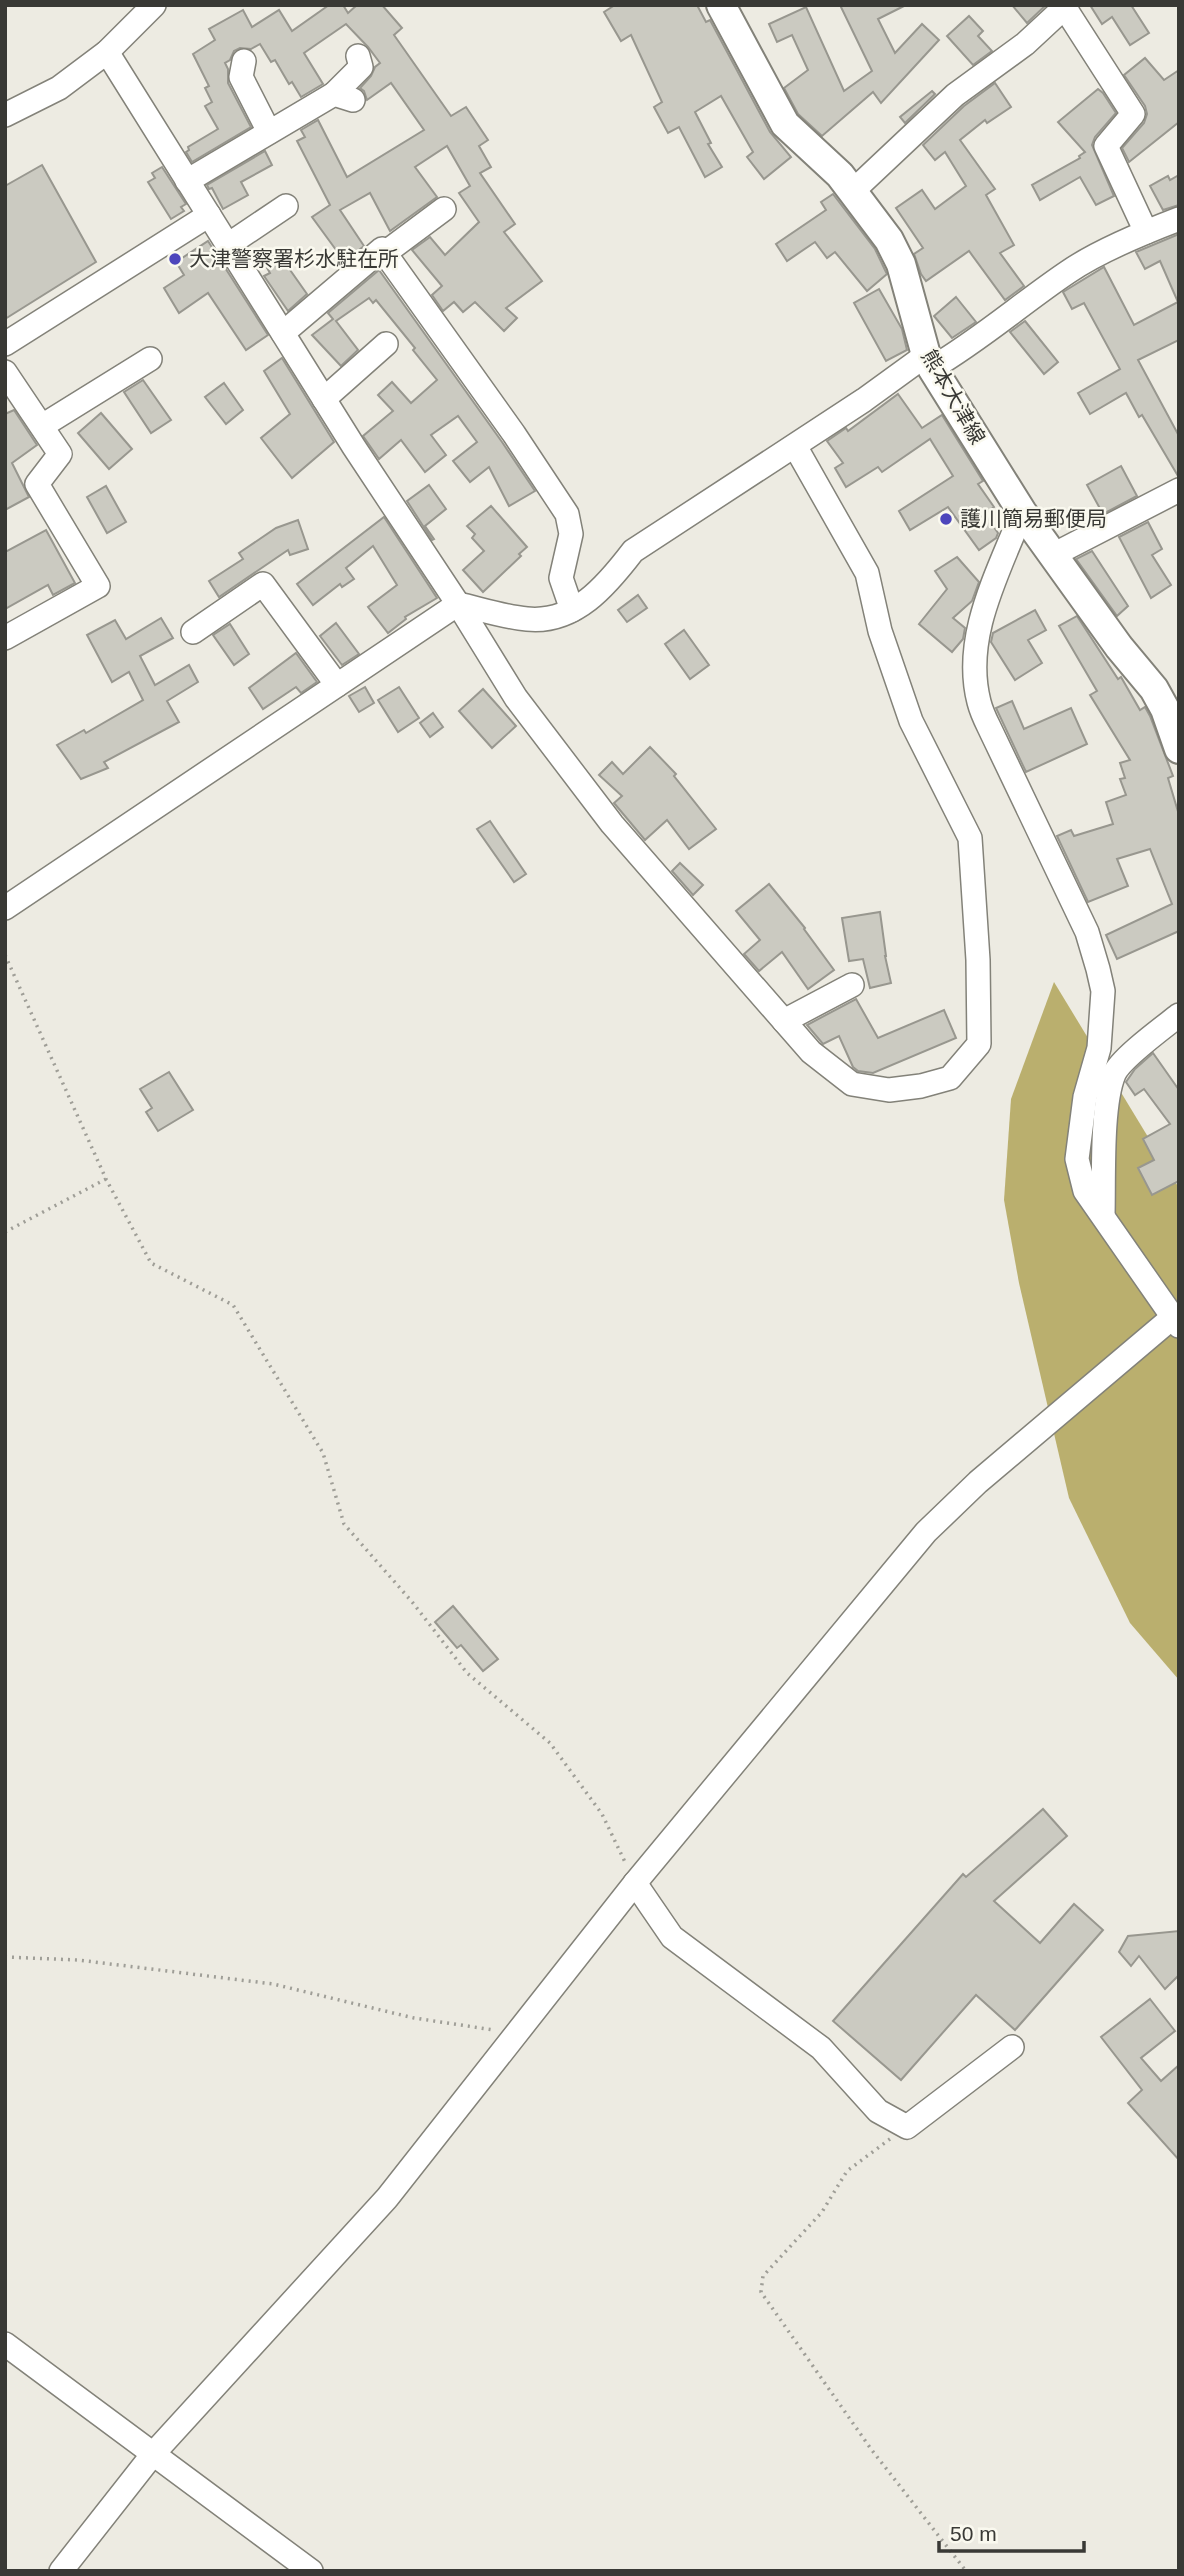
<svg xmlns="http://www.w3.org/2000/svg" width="1184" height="2576" font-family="Arial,'Noto Sans JP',sans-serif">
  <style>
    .forest { fill: #baaf6e }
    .building { fill: #cbcac1; stroke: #98978f; stroke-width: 2 }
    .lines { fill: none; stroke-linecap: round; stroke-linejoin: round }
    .minor-casing { stroke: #838279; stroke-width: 26 }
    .major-casing { stroke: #838279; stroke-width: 32 }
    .path { stroke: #9f9e97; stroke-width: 3.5; stroke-dasharray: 2 5; stroke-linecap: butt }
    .minor { stroke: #fff; stroke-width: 23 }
    .major { stroke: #fff; stroke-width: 28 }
    .poi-dot { fill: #4d46bc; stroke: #faf9ef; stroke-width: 2.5 }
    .labels { text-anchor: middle; stroke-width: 5; stroke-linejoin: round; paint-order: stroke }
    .poi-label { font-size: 21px; fill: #393935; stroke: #faf9ef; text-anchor: start }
    .street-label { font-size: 21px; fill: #393935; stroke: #faf9ef }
  </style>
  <rect width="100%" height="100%" fill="#edebe2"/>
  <polygon class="forest" points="1054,982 1179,1188 1179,1680 1130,1623 1069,1498 1019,1283 1004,1200 1011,1099"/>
  <g class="building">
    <polygon points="329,5 343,5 348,13 357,5 382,5 402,28 394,35 451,116 466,107 488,140 479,146 491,167 480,173 515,224 504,232 542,281 506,308 517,318 504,331 475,302 463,312 454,302 443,311 432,295 442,286 412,250 430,237 445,255 479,222 459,193 470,186 447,146 415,167 437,197 390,231 370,193 340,210 364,246 349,258 344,251 339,254 312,217 330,205 297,141 305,137 301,130 318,120 347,177 424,130 391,83 367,100 364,91 360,88 371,76 375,67 380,63 368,47 346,24 304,53 323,84 301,97 292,82 289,84 275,60 271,62 260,44 251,49 240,48 234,51 230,60 225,63 228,69 228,83 251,127 192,162 186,152 189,150 188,147 218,129 205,106 212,102 205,88 209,86 193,54 215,40 209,29 243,10 252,27 279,10 292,31"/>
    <polygon points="615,5 697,5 706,22 710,20 770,132 791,157 764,179 747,157 753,152 721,96 695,112 711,143 708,144 722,167 705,177 679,127 668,133 654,107 662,102 631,35 621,41 604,12"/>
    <polygon points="840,5 906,5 878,19 895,53 922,24 939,40 881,103 873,92 822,136 798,114 784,88 808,70 792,35 777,42 769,24 806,7 844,91 872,71"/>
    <polygon points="1012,5 1046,5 1027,23"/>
    <polygon points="1090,5 1131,5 1149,33 1130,45 1112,17 1102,24"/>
    <polygon points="969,16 983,31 978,36 992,51 973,65 947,36"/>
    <polygon points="1145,58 1164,80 1179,70 1179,122 1129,162 1122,148 1144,123 1147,114 1145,106 1124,75"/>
    <polygon points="995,83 1011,107 987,123 985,120 960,140 995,189 986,195 1014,245 1000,253 1024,286 1005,300 969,251 926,281 921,274 914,254 923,248 896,208 922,190 935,209 966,186 945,152 935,160 923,145 964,106"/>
    <polygon points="1098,89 1103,93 1116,113 1095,137 1092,145 1114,196 1096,205 1080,177 1040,200 1032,185 1080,158 1079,156 1085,152 1058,122"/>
    <polygon points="932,91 935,94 905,123 900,117"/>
    <polygon points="265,151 272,165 241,182 248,195 223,209 212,188 209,189 207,185"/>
    <polygon points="42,165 96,262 5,319 5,186"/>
    <polygon points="162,167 186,204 181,207 184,211 171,219 148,182 155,178 152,173"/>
    <polygon points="1179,175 1179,205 1163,210 1150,186 1168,176 1170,180"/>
    <polygon points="833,194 875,249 885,270 887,274 867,291 835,252 827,258 815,242 787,261 776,244 826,210 821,202"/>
    <polygon points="1179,234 1179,340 1138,360 1179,436 1178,476 1142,415 1139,417 1126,393 1090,414 1078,393 1120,369 1084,303 1072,309 1063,292 1104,267 1134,325 1178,302 1160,261 1145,269 1136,252"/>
    <polygon points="208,241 268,335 246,350 208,293 179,313 164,288 184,275 176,262"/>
    <polygon points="276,250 307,294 288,311 264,276 270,273 262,259"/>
    <polygon points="379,270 502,442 535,491 509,506 489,467 470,482 453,461 477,442 458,416 431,435 446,455 425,472 401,440 379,459 363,436 393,411 378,395 392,382 411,403 437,380 413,350 415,348 376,300 373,303 369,298 336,321 358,350 341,366 312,335 333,319 328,313"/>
    <polygon points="879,289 902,329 907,350 886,361 854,303"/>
    <polygon points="956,297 976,322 952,338 934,316"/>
    <polygon points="1025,321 1058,362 1044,374 1010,332"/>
    <polygon points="282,358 334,442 292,478 261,438 290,414 264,371"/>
    <polygon points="143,380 171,420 151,433 124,392"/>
    <polygon points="224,383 243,410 226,424 205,397"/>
    <polygon points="898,394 922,428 942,415 983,481 978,484 994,507 985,514 998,533 996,538 979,550 948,507 910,530 899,511 953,476 930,439 882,472 878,467 846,487 835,468 843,463 827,441 846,428 848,431"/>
    <polygon points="14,410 37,445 12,463 29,497 5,510 5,414"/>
    <polygon points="101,413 132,449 109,469 78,433"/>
    <polygon points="1121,466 1137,496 1103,514 1087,485"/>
    <polygon points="429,485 446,509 425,526 434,539 432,540 407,501"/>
    <polygon points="106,486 126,522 107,533 87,497"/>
    <polygon points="491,506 527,547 519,554 521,556 483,592 463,570 484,551 472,538 475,534 467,526"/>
    <polygon points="384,517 437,598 405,617 406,619 388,633 368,607 397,585 373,546 346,568 354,579 342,587 340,584 313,605 297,584"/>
    <polygon points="298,520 308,549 290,555 288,550 219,597 209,581 243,559 239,553 276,528"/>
    <polygon points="1148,522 1162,549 1152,555 1171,585 1151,598 1119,537"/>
    <polygon points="46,530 75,583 53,595 48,585 5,609 5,552"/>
    <polygon points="1092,551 1128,606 1117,616 1076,559"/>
    <polygon points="957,557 979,582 972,601 953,618 965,628 963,639 952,652 919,624 947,589 935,571"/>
    <polygon points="638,595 647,608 627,622 618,610"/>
    <polygon points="1035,610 1046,630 1028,640 1042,663 1015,680 991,642 993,633"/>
    <polygon points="1077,616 1118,679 1121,677 1140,710 1145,707 1150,716 1173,776 1168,778 1179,815 1179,931 1117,959 1106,935 1172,904 1150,849 1117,859 1128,886 1088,902 1057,836 1071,830 1074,836 1113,824 1106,802 1126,795 1120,779 1125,778 1120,763 1130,760 1090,695 1097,691 1059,626"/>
    <polygon points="161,618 173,638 140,656 155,685 189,665 198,682 167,701 179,722 104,762 108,768 81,779 57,745 84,730 86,733 143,700 129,672 112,682 87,635 115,620 126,639"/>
    <polygon points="336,623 359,654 342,665 320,636"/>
    <polygon points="230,624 249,654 234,665 213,635"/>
    <polygon points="684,630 709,665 690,679 665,644"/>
    <polygon points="296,653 317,682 301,693 296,687 263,709 249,688"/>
    <polygon points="365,687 374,703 359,712 349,696"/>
    <polygon points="399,687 419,718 398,732 378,700"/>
    <polygon points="483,689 516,726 492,748 459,711"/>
    <polygon points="1012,701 1024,729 1071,708 1087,744 1026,772 996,708"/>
    <polygon points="433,713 443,727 430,737 420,723"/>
    <polygon points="650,747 676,774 674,776 716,829 689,849 667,820 645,840 614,803 622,796 599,775 612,762 623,774"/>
    <polygon points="490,821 526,874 514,882 477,829"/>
    <polygon points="680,863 703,885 693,895 672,871"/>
    <polygon points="769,884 805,928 804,929 834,970 808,989 782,952 759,971 744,954 760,940 736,911"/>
    <polygon points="880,912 886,956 885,956 891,983 870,988 863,959 849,961 842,918"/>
    <polygon points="856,999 878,1038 944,1010 956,1038 873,1073 858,1071 853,1067 839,1036 823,1044 807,1025"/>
    <polygon points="1153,1053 1179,1090 1179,1181 1152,1195 1138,1168 1154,1160 1143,1139 1170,1124 1144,1089 1135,1095 1126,1082 1135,1069"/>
    <polygon points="169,1072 193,1110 158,1131 146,1112 152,1108 140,1089"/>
    <polygon points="453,1606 498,1659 483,1671 461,1645 457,1648 435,1622"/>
    <polygon points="1043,1809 1067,1836 994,1901 1040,1943 1074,1904 1103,1930 1015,2030 976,1995 901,2080 833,2021 963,1874 966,1877"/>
    <polygon points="1179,1931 1179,1975 1165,1989 1139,1956 1131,1966 1119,1952 1128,1936"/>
    <polygon points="1150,1999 1175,2031 1141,2058 1161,2081 1179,2065 1179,2160 1128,2103 1142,2090 1101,2037"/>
  </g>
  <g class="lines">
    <g class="minor-casing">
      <g id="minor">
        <polyline points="1063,5 1133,114 1106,146 1146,232"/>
        <polyline points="107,52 354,447 458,604 516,698 612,824 811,1052 852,1084 889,1090 921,1086 950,1078 979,1044 978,960 970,838 911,721 880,631 867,573 795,446"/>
        <polyline points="244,61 241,77 269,132"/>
        <polyline points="334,94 361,67 358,56"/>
        <polyline points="5,115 59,88 107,52 154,5"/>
        <polyline points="187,181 334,94 353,100"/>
        <polyline points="853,191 955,95 1025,44 1067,5"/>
        <polyline points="228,245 286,206"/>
        <polyline points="385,253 444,209"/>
        <polyline points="283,333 382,249 514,434 567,514 571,534 561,578 572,610"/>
        <polyline points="5,344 209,215"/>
        <path d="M932,368C980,340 1022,303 1068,272C1097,252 1145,232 1179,219"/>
        <polyline points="5,372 60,454 37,484 98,586 5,638"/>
        <polyline points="324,399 386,344"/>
        <polyline points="42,426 150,359"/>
        <path d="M1022,512C999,572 962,636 979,702C981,710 985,719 989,727L1087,932L1098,969L1103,991L1099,1048L1085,1097L1077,1159L1085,1191L1179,1326"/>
        <polyline points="1053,555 1179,490"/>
        <polyline points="193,632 263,584 337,685"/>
        <path d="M5,908L458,604C480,609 504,617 527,619C575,624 607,585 633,551L864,400L926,355"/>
        <polyline points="784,1021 852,985"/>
        <path d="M1103,1215C1104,1178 1101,1105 1114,1074C1121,1058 1164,1027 1179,1015"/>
        <polyline points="635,1883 672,1937 821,2048 878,2111 907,2127 1012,2047"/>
        <polyline points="5,2344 311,2571"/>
        <polyline points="61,2571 153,2454 387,2198 635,1883 926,1532 978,1482 1173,1317"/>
      </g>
    </g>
    <g class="major-casing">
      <polyline id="major" points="721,5 785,124 840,175 889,240 901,264 926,355 932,368 1022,512 1119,647 1154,689 1165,709 1179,749"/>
    </g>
    <g class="path">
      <polyline points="5,955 106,1179 151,1263 233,1305 323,1453 344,1524 413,1603 467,1673 550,1743 602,1814 625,1862"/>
      <polyline points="5,1232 106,1179"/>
      <polyline points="5,1957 78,1960 273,1984 414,2018 494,2030"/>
      <polyline points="890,2139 847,2171 822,2212 763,2276 761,2292 871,2449 966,2571"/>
    </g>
    <use href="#minor" class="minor"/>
    <use href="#major" class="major"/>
  </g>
  <g class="poi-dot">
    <circle cx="175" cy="259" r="7"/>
    <circle cx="946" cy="519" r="7"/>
  </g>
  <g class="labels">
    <g class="poi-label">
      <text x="189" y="266">大津警察署杉水駐在所</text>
      <text x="960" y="526">護川簡易郵便局</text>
    </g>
    <g class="street-label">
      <text transform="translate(953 397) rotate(60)" y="7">熊本大津線</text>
    </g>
  </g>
  <rect width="1184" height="2576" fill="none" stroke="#393935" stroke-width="14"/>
  <path d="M939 2541v10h145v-10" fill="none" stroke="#393935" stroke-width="3.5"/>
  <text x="950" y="2541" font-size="21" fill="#393935" stroke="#faf9ef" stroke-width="5" paint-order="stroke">50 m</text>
</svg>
